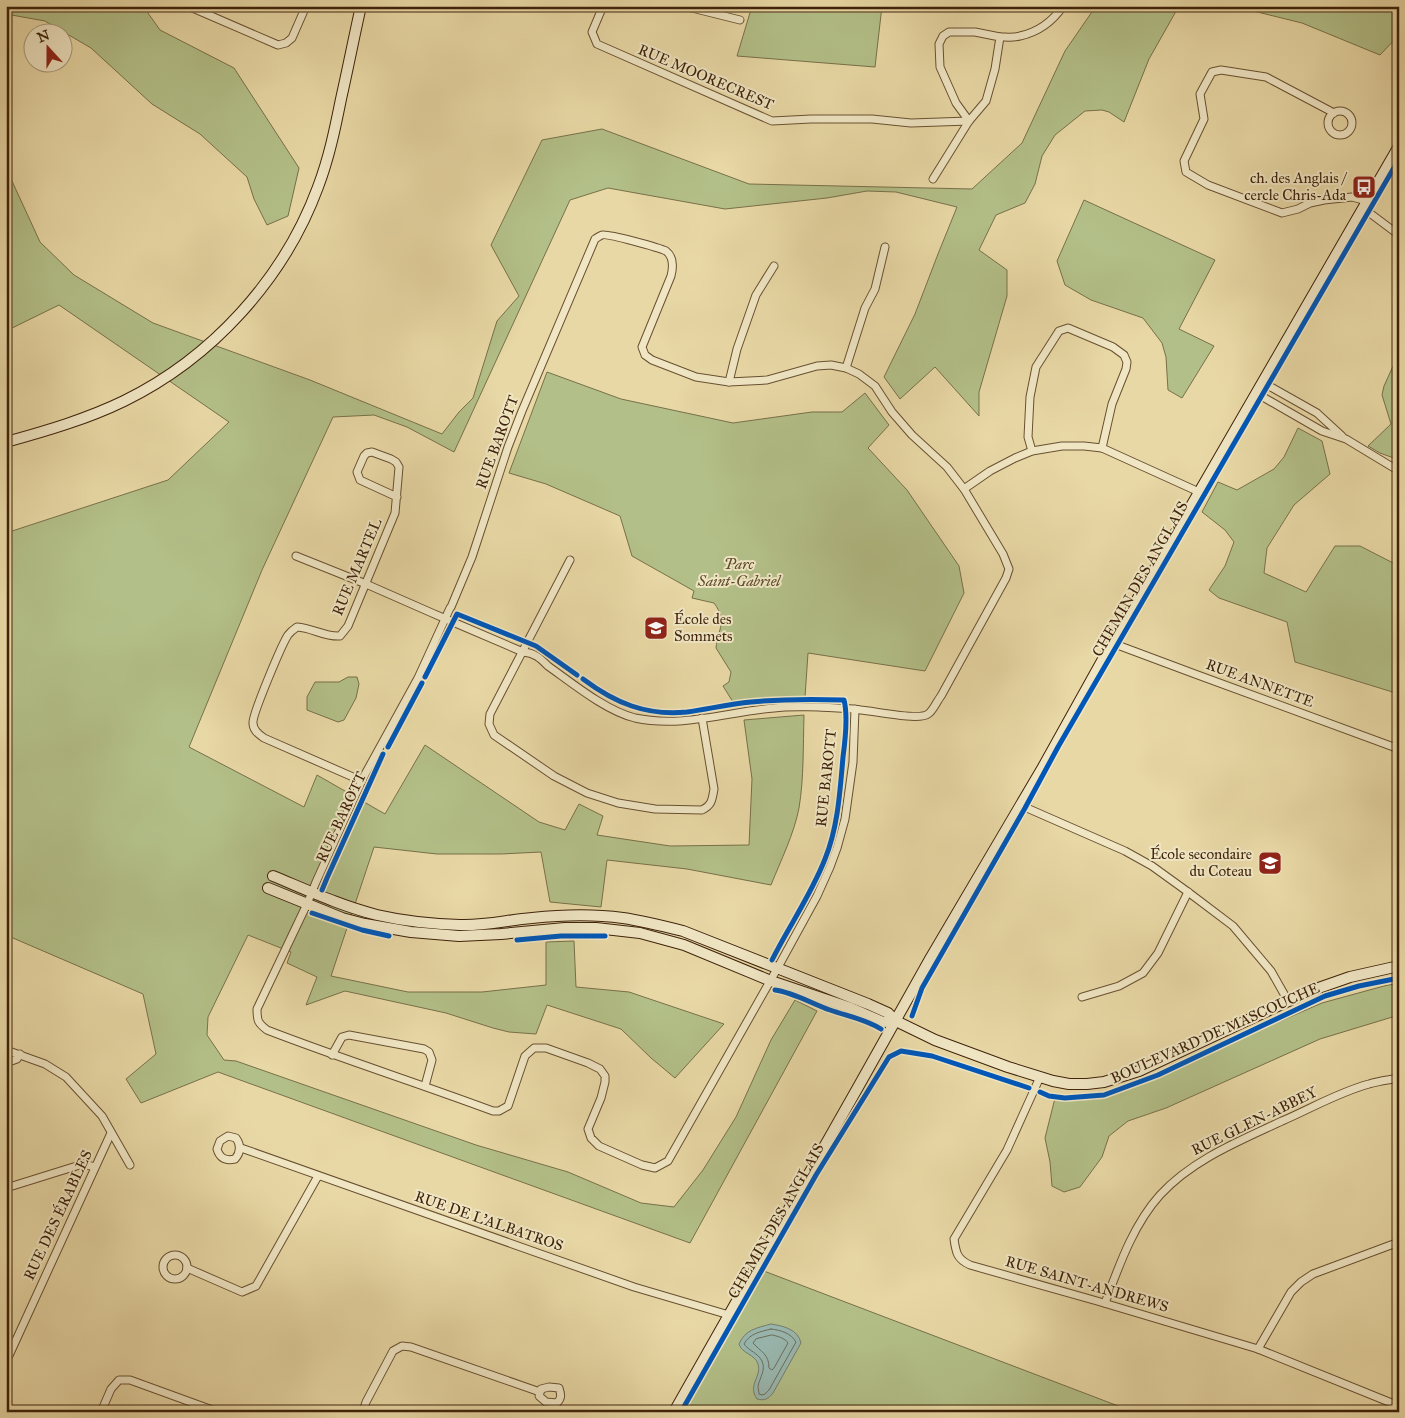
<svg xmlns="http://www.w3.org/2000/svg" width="1405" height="1418" font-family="'IM FELL Great Primer',serif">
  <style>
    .green { fill: #b3bf88; stroke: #787049 }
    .water { fill: #99b8b0; stroke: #757c6e }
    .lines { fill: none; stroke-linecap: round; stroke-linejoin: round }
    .shore { stroke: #6c6d5d; stroke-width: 1 }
    .street-casing { stroke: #685031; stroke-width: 9 }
    .secondary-casing { stroke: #3e220a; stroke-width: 12 }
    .street { stroke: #f0e6c4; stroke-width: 7 }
    .secondary { stroke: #f0e6c4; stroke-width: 10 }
    .cycleway-casing { stroke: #f0e6c4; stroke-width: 8 }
    .cycleway { stroke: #0057b8; stroke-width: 5 }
    .labels { text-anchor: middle; stroke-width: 4; stroke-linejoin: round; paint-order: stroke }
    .street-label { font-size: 15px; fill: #3e220a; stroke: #f0e6c4 }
    .poi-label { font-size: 15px; fill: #3e220a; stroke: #f0e6c4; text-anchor: end }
    .park-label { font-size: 15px; font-style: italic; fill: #5b492a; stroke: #f0e6c4 }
  </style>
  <rect width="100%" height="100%" fill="#e8d8a5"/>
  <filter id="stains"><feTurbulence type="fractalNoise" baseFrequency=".004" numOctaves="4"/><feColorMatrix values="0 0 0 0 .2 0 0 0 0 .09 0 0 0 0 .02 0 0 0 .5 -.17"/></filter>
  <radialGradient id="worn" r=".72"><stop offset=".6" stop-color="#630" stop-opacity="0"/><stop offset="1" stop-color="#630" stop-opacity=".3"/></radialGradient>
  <g class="green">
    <polygon points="6,6 143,6 160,30 234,68 299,168 288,216 267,225 254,199 247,177 200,134 152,104 91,48 45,21 6,14"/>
    <polygon points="752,6 882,6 875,67 737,56"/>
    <path d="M1096,6H1179L1149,59L1124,122L1109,112L1102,110L1085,111L1055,135L1042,156L1035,184L1025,203L996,215L979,250L1007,270V296L979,392V416L935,367L900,399L884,377L915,314L938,254L957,207L896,192L867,191L827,198L725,209L608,188L570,200L454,452L407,427L374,415L333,417L262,570L189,747L304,807L317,775L385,814L425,745L539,822L565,830L579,804L603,816L597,835L670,846L749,845L752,779L744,720L804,715C803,746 804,778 799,808C794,834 781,860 771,885L687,869L607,860L601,907L550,902L541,852L501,854H437L374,847L331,976L408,992H482L546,985V942L574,941L576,987L629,992L724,1024L675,1078L651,1058L621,1029L547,1005L536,1034L509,1032L493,1028L446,1013L345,991L306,1005L317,977L287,963L291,952L248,935L208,1017L207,1035L224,1060L236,1061L476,1145L568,1172L641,1203L674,1207L703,1170L736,1117L771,1040L795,1000L817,1011L690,1243L218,1072L141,1103L126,1079L156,1054L143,994L6,935V533L168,480L229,422L59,305L6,331V168L40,242L74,275L153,323L310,380L442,434L459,412L473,398L497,321L519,296L491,245L542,140L602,129L749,184L972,189L1022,143L1065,51Z"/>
    <polygon points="1233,6 1399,6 1399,35 1380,55 1302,23"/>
    <polygon points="1084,200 1215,260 1179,329 1214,346 1182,398 1168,390 1166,357 1162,343 1143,318 1091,300 1065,285 1057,261"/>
    <polygon points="1399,353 1399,460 1380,453 1368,446 1391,424 1382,395 1384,386"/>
    <path d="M547,372L621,399L733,423L812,412H842L865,393L889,425L868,448L907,490L959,566L964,593L925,671L808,653L805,697L773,698L733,702L723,686L729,682L731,672L716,648C718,628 728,622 714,603L692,598L694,591L632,556L620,516L546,484L509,473Z"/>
    <polygon points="1298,428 1322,441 1330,474 1294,505 1267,548 1264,573 1306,592 1335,546 1360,546 1399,566 1399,694 1295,662 1287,622 1219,598 1209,590 1225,566 1234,542 1225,530 1202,512 1218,482 1237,490 1274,469 1284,457"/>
    <polygon points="348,677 357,677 359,684 356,698 344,720 338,722 307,710 307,697 315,682 339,682"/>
    <polygon points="1399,983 1399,1015 1320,1039 1166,1108 1128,1121 1109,1136 1102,1157 1080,1187 1064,1192 1052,1186 1050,1162 1045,1138 1055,1098 1093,1099 1114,1093 1322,1003 1384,986"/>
    <polygon points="756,1268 1134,1412 672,1412"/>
  </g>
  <path class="water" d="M771,1324C783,1326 798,1329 801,1343L773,1393C768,1399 765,1401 757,1399C747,1385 762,1377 758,1364C755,1354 742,1354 739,1344C745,1330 756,1328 771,1324Z"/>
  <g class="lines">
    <g class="shore">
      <path d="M771,1329C780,1330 791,1333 796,1342L769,1390L765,1394L762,1395L759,1394C759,1392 758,1388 758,1386C760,1377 766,1370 762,1361C758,1353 749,1351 744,1344C750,1333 760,1332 771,1329Z"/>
      <path d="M772,1335C777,1336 785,1338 788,1343L774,1368L772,1370L769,1368C769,1354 761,1352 753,1343L756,1339Z"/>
    </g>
    <g class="street-casing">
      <g id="street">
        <polyline points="188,6 278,45 286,43 292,38 306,6"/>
        <polyline points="603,6 592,32 597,44 772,121 811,119 872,119 911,123 969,121"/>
        <polyline points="684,6 740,20"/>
        <path d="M1000,37C1006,37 1014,38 1020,36C1038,32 1053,21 1063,6"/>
        <circle cx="1340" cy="123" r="12"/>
        <polyline points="1334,113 1266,77 1221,70 1212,72 1200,94 1204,119 1184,161 1186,172 1208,185 1282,213 1298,209 1310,203 1324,200 1352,197 1367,201"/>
        <polyline points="933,179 969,121 986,101 995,69 1000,37 975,32 949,32 943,36 939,44 940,67 956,103 969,121"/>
        <polyline points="1363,208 1399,235"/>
        <polyline points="846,368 865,308 875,289 885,247"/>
        <polyline points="729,382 737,349 756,295 774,266"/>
        <polyline points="1262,382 1317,413 1342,436"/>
        <polyline points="1256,393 1322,431 1346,439 1399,471"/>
        <polyline points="1032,451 1028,437 1030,397 1036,367 1059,331 1068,328 1113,347 1124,355 1127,362 1126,369 1112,404 1102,448"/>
        <polyline points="964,489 990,471 1015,458 1032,451 1062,446 1084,446 1102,448 1199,492"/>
        <path d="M296,556L366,584L432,613C439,616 446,619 453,622L523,652C535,653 540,658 548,666C572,683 606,711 635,718C681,728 728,712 774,708C789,706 804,707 819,707C833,708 847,708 861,710C874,711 919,721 928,714C933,711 937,701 941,696L1006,578L1009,569L1003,554L964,489L947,467L912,435L892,412L875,386L859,374L846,368L831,365L817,366L767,380L729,382L696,377L652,360L645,355L642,347L671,276C673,268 674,257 666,251C660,248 607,233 602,235C599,236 597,238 595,239L522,411L508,447L472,557L451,607L450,608L418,678L363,778L316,882L307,904L257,1009C257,1021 258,1023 267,1030C342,1059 418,1083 493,1111H499L508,1106L525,1056L534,1048H546L588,1063L600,1069L605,1076V1082L601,1098L588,1129L591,1138L599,1146L642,1165L655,1168L668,1161L777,969L817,896L830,867L837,848L845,819L853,762L855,709"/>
        <path d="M570,560L490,714L489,724L494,735L554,776L587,793L618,803L655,809L702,810C712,805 712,800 714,789L702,718"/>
        <polyline points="1112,643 1195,674 1399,749"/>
        <path d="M362,781L264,738C258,734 253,730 253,723C252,715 282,644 288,635C291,631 294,629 297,627C313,628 324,637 340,636L348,626L395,513L399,467L396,462L391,459L372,452L367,453L364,456L357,472L360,480L397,497"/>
        <polyline points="1020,805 1125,851 1152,866 1188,892 1233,926 1271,971 1288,1001"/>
        <polyline points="1082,997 1119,986 1143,973 1158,953 1188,892"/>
        <polyline points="6,1050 45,1064 66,1077 102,1116 130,1165"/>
        <polyline points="332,1055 342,1037 349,1035 424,1049 429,1052 432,1060 425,1086"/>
        <polyline points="6,1063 17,1059 20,1054"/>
        <path d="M1040,1077L1007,1150L954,1239C956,1253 957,1259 970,1265L1097,1301L1258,1349L1399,1406"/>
        <path d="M228,1136L236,1138C241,1145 241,1152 235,1159C226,1161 220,1159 217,1149L220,1141Z"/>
        <polyline points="241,1148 634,1287 729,1315"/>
        <polyline points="6,1188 83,1164 95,1167"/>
        <circle cx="175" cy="1267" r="12"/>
        <polyline points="187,1268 242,1292 256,1286 318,1176"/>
        <path d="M1105,1303C1119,1266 1133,1225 1160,1195C1192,1160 1239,1141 1282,1121C1310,1109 1339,1092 1369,1084C1379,1081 1389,1080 1399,1078"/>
        <polyline points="1258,1349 1291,1292 1301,1282 1313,1274 1399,1242"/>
        <polyline points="6,1362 111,1133"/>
        <path d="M549,1387L559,1388C561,1394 562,1398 557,1403L546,1402L539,1396L541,1389Z"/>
        <polyline points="101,1412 111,1389 119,1380 130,1380 218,1412"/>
        <polyline points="363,1412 366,1402 393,1351 402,1346 411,1347 540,1392"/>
      </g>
    </g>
    <g class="secondary-casing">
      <g id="secondary">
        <path d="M6,442C46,431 87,419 124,401C212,358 284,279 318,187C329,158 335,129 341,99C348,68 354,37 361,6"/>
        <path d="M273,876C307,890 341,906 377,915C403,921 432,924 460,925C484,926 508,920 532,918C561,915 593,914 623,918C643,921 663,926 683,931L868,1004L888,1013L896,1021L935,1040L1008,1067L1053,1081L1069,1084H1087L1104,1082L1139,1071L1310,991L1350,977L1399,966"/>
        <polyline points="268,888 342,918 365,924 411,932 459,936 501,934 565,928 596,928 640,933 684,945 771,981 851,1008 883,1022 896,1021"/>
        <polyline points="674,1412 857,1089 930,959 1043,767 1112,643 1399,146"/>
      </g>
    </g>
    <use href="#street" class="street"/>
    <use href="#secondary" class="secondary"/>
    <g class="cycleway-casing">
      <g id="cycleway">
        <polyline points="425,677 457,614 536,646 577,675"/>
        <path d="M583,679C615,703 646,716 687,712C708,709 730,704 751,702C782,699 813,699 844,700C848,715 845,742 843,757C840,791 838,827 825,859C811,895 789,926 772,960"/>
        <polyline points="388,747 422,683"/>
        <polyline points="322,890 327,878 383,754"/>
        <polyline points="312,913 362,930 389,936"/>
        <polyline points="517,940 561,936 605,936"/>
        <path d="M775,990C792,992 813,1004 830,1010C847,1016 865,1019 881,1029"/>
        <polyline points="912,1016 922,988 1025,808 1058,747 1399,159"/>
        <polyline points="1040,1092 1049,1096 1065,1098 1104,1095 1158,1075 1325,996 1359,986 1399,978"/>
        <polyline points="681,1412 816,1175 889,1057 901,1051 932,1056 1029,1088"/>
      </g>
    </g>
    <use href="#cycleway" class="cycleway"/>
  </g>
  <defs>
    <g id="bus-square" transform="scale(1.25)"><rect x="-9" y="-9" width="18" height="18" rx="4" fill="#8f2418" stroke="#f0e6c4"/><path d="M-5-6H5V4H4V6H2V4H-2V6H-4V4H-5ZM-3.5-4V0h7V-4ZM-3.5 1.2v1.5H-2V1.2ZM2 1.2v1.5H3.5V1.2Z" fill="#fff"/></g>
    <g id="school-square" transform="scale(1.25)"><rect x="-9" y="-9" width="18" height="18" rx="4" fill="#8f2418" stroke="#f0e6c4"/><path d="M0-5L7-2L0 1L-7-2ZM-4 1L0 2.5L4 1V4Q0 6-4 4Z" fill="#fff"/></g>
  </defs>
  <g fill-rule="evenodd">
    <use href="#bus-square" x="1364" y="187"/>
    <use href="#school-square" x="656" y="628"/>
    <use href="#school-square" x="1270" y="863"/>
  </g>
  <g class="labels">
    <g class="street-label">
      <text transform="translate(706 77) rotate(23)" y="5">RUE MOORECREST</text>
      <text transform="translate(497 442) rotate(-70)" y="5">RUE BAROTT</text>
      <text transform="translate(357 567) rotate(-67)" y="5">RUE MARTEL</text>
      <text transform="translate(1140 579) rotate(-60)" y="5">CHEMIN DES ANGLAIS</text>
      <text transform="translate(1260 683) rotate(20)" y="5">RUE ANNETTE</text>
      <text transform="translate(826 778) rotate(-84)" y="5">RUE BAROTT</text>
      <text transform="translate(341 817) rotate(-65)" y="5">RUE BAROTT</text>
      <text transform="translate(1215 1033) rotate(-24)" y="5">BOULEVARD DE MASCOUCHE</text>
      <text transform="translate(1254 1121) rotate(-26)" y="5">RUE GLEN-ABBEY</text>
      <text transform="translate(58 1215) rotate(-65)" y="5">RUE DES ÉRABLES</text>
      <text transform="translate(489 1221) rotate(19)" y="5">RUE DE L'ALBATROS</text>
      <text transform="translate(776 1221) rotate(-60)" y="5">CHEMIN DES ANGLAIS</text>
      <text transform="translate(1087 1284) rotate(16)" y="5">RUE SAINT-ANDREWS</text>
    </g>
    <g class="poi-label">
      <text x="1346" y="183">ch. des Anglais /<tspan x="1346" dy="17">cercle Chris-Ada</tspan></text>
      <text x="674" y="624" text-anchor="start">École des<tspan x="674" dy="17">Sommets</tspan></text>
      <text x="1252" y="859">École secondaire<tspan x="1252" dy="17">du Coteau</tspan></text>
    </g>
    <g class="park-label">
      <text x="739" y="569">Parc<tspan x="739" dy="17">Saint-Gabriel</tspan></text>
    </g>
  </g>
  <rect width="1405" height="1418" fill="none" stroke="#e8d8a5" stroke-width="25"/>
  <rect x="8" y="8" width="1390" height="1403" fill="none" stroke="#3e220a" stroke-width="2.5"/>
  <rect x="12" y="12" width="1380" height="1393" fill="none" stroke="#3e220a"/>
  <g transform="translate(48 48) rotate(339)"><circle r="24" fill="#f0e6c4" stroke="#a9987a"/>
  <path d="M0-4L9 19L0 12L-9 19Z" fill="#8f2418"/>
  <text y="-8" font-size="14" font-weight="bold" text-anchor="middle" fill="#3e220a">N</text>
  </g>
  <rect width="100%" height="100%" filter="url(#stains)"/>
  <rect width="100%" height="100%" fill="url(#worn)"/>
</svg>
